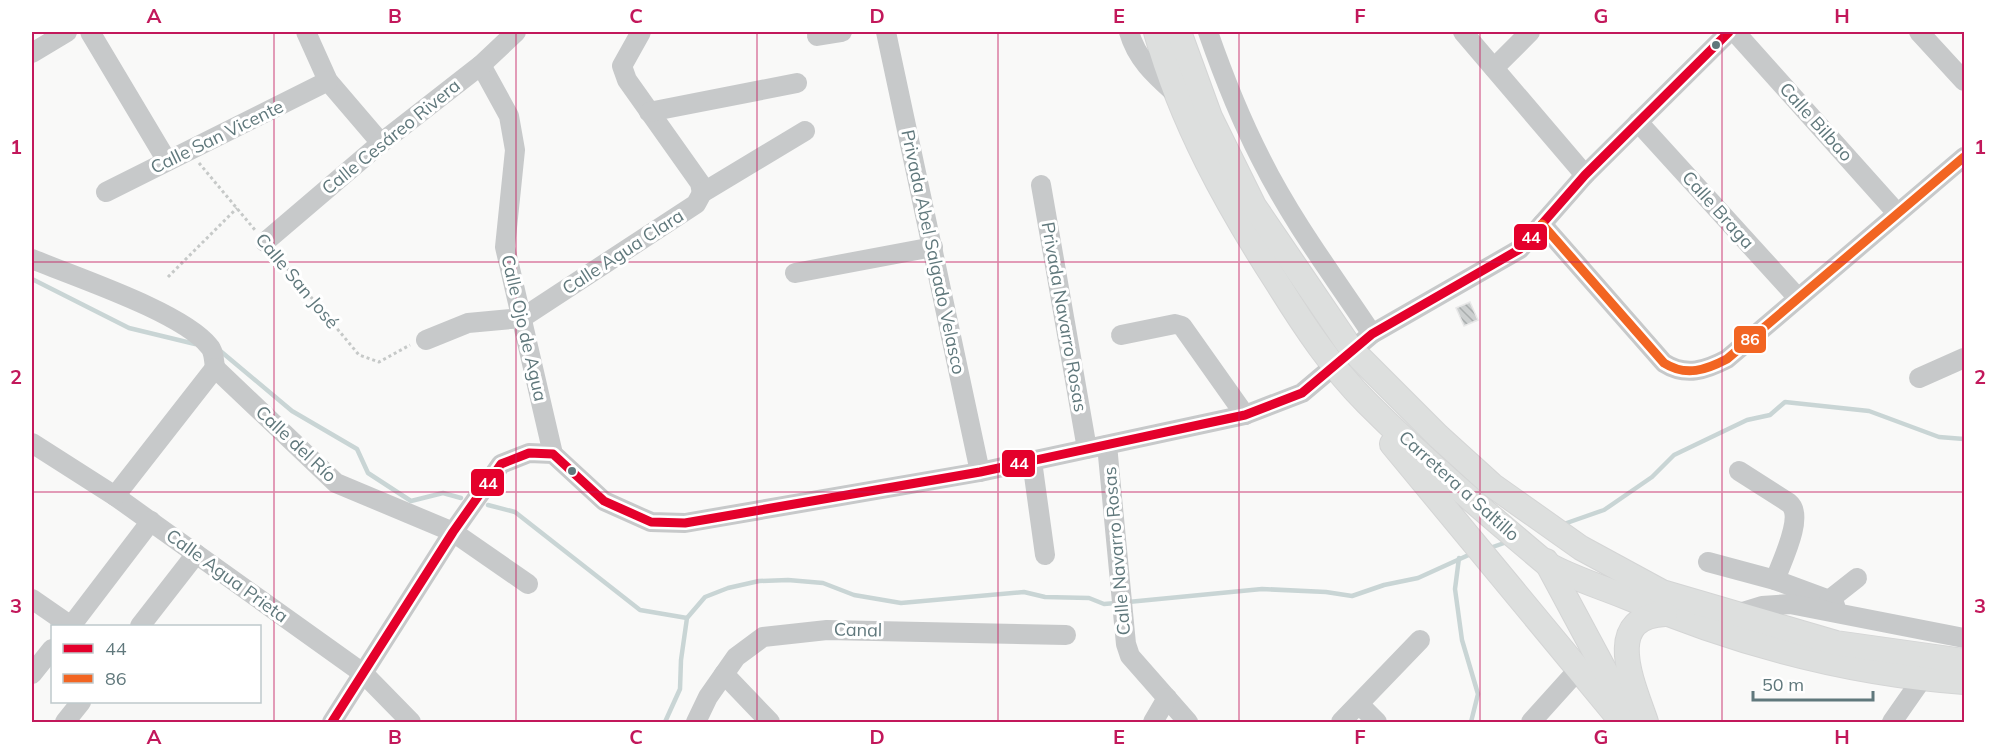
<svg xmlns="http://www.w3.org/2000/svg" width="1996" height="754" font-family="Mulish,sans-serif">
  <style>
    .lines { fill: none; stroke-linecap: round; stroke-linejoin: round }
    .stream { stroke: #c9d5d5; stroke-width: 4.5 }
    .building { fill: url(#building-back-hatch); stroke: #e8e8e8; stroke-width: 1.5 }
    .major-casing { stroke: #d4d5d5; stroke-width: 26 }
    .path { stroke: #c6c9c8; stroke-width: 3; stroke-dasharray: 3 3; stroke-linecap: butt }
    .minor { stroke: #c7c9ca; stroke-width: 20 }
    .major { stroke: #dddfde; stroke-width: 24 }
    .bus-1-casing { stroke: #fff; stroke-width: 14 }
    .bus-2-casing { stroke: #fff; stroke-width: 14 }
    .bus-1 { stroke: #e4002b; stroke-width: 9 }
    .bus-2 { stroke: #f26522; stroke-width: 9 }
    .grid { fill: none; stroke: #c2185b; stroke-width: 1.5; stroke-opacity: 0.55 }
    .bus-dot { fill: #60787c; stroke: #fff; stroke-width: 2 }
    .labels { text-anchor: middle; stroke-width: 6; stroke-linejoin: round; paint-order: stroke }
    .street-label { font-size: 18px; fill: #60787c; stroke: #fff }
    .line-badge { stroke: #fff; stroke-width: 2 }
    .badge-label { font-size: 16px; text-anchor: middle; font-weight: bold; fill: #fff }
    .neatline { fill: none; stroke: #c2185b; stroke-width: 2 }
    .grid-label { font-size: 20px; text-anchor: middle; font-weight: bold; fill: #c2185b }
  </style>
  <defs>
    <pattern id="building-back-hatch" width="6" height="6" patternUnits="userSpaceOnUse" patternTransform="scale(1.5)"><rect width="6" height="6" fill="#cccfcf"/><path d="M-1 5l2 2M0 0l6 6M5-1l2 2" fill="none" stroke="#a9adad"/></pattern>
  </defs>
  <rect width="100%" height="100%" fill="#f9f9f8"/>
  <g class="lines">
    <g class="stream">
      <polyline points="32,279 129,328 195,344"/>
      <polyline points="218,349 292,411 357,449 368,473 411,501 443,493 461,498"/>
      <polyline points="488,505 515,512 640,610 687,618"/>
      <polyline points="1561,525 1604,510 1652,477 1674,455 1747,420 1770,415 1785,402 1869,411 1939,437 1964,439"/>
      <polyline points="1487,549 1507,542"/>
      <polyline points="1459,558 1455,589 1462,640 1478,694 1471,722"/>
      <polyline points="1128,602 1262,589 1326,592 1352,596 1384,585 1418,578 1473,553"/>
      <polyline points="665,722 680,689 681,660 687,618 705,597 728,588 759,581 788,580 823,583 854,595 901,603 1024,592 1045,597 1089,598 1104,604 1116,603"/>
    </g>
  </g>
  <polygon class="building" points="1470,302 1478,320 1464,326 1456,308"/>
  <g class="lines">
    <g class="major-casing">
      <g id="major">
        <path d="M1156,32C1181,122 1227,205 1278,284C1304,326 1332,368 1367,403C1424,460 1485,512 1547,564C1572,578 1599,586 1626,597C1734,643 1848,674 1964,682"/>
        <polyline points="1179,32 1210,117 1254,206 1352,350 1438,436 1492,485 1581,548 1662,592 1836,643 1964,661"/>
        <polyline points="1392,444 1622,722"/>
        <polyline points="1546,561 1626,710"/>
        <path d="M1646,722C1634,686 1601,617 1665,614"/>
      </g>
    </g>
    <g class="path">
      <polyline points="199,163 255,230"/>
      <polyline points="276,255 359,355 379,362 410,345"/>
      <polyline points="168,277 237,208"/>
    </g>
    <g class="minor">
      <polyline points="90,32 167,161"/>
      <polyline points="306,32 328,81 381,143"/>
      <polyline points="641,32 622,66 627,80 700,183 702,193"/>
      <polyline points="886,32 980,472"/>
      <path d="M1129,32C1137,60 1156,76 1177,95"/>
      <path d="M1208,32C1223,75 1240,118 1261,159C1292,221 1334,277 1372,334"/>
      <polyline points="1463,32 1585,175"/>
      <polyline points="1735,32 1897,213"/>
      <polyline points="1919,32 1964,81"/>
      <polyline points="817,36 842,32"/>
      <polyline points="32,53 67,32"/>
      <polyline points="481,65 509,116 515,150 505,247 553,454"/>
      <polyline points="1494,68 1530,32"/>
      <polyline points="649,112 797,83"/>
      <polyline points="1638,122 1798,298"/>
      <polyline points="1041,185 1087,449"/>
      <polyline points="106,192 328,81"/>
      <path d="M1542,224L1664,363C1686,377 1706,370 1727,359L1964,157"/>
      <polyline points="265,242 381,143 481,65 516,32"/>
      <path d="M32,259C75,277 182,312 209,346C214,351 214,361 215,368"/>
      <polyline points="795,273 933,247"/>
      <polyline points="1121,335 1175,324 1182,326 1245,415"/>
      <polyline points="426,340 468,323 522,318 696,204 702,193 805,131"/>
      <polyline points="215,368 336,483 453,532 528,584"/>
      <polyline points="1919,378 1964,358"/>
      <polyline points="32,443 115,496 364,674 411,722"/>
      <polyline points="1107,445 1126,644 1130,656 1188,722"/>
      <polyline points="1032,461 1045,555"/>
      <path d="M1739,471L1789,503C1805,516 1781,563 1775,580"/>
      <polyline points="115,496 215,368"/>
      <polyline points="1708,562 1775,580 1829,600 1835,605"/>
      <polyline points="32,599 71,626"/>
      <polyline points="1829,600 1857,578"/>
      <polyline points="1736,614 1762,606 1790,604 1964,638"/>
      <polyline points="71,626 151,521"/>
      <polyline points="140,626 196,554"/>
      <polyline points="32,674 52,649"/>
      <polyline points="724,674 770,722"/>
      <polyline points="1360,705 1377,722"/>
      <polyline points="65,722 81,702"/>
      <polyline points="332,722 453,532 501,464 529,453 553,454 604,501 651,522 685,523 980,472 1245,415 1302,393 1372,334 1520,249 1585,175 1729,32"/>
      <polyline points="696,722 708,697 736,657 763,637 827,630 1066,635"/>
      <polyline points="1153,722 1167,698"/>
      <polyline points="1341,722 1420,640"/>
      <polyline points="1531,722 1577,671"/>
      <polyline points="1892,722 1922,679"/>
    </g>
    <use href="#major" class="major"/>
    <g class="bus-1-casing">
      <polyline id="bus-1" points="332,722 453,532 501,464 529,453 553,454 604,501 651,522 685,523 980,472 1245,415 1302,393 1372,334 1520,249 1585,175 1729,32"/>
    </g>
    <g class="bus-2-casing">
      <path id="bus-2" d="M1542,224L1664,363C1686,377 1706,370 1727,359L1964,157"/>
    </g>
    <use href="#bus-1" class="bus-1"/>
    <use href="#bus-2" class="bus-2"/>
  </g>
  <path class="grid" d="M274,32V722M516,32V722M757,32V722M998,32V722M1239,32V722M1480,32V722M1722,32V722M32,262H1964M32,492H1964"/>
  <g class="bus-dot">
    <circle cx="1716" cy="45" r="5"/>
    <circle cx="572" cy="471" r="5"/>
  </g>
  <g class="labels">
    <g class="street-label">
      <text transform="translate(1816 122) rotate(48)" y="6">Calle Bilbao</text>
      <text transform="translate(217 137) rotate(-26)" y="6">Calle San Vicente</text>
      <text transform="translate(391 137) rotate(-39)" y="6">Calle Cesáreo Rivera</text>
      <text transform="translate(1718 210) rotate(48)" y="6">Calle Braga</text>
      <text transform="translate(623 252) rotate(-33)" y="6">Calle Agua Clara</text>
      <text transform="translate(933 252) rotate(78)" y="6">Privada Abel Salgado Velasco</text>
      <text transform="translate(297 281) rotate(50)" y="6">Calle San José</text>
      <text transform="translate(1064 317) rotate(80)" y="6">Privada Navarro Rosas</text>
      <text transform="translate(524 328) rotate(77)" y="6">Calle Ojo de Agua</text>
      <text transform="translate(296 444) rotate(43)" y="6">Calle del Río</text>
      <text transform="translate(1459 486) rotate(42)" y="6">Carretera a Saltillo</text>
      <text transform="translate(1117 551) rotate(-95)" y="6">Calle Navarro Rosas</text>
      <text transform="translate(227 576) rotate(36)" y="6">Calle Agua Prieta</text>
      <text transform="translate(858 630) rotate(1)" y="6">Canal</text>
    </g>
  </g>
  <g class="line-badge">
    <rect x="1513" y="223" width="35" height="28" rx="6" fill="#e4002b"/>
    <rect x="1733" y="325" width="34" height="29" rx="6" fill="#f26522"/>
    <rect x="1001" y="449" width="35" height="29" rx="6" fill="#e4002b"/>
    <rect x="470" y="468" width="35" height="29" rx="6" fill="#e4002b"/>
  </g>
  <g class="badge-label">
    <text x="1531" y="243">44</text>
    <text x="1750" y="345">86</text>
    <text x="1019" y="469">44</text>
    <text x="488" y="489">44</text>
  </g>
  <rect width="1996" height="754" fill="none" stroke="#ffffff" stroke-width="66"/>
  <rect x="51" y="625" width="210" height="78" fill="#ffffff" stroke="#bfc9cb" stroke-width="1.5"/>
  <rect x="63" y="644" width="30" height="9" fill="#e4002b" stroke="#bfc9cb" stroke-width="1.5"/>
  <text x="105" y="655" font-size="18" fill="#60787c">44</text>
  <rect x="63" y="674" width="30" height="9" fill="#f26522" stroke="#bfc9cb" stroke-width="1.5"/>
  <text x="105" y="685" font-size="18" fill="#60787c">86</text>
  <path d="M1753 691v9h120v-9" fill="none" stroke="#60787c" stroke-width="3"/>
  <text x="1762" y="691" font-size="18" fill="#60787c" stroke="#ffffff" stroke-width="4.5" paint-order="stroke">50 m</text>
  <rect x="33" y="33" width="1930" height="688" class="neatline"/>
  <g class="grid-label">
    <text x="154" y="23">A</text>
    <text x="395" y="23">B</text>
    <text x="636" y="23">C</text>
    <text x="877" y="23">D</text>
    <text x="1119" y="23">E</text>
    <text x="1360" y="23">F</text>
    <text x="1601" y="23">G</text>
    <text x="1842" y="23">H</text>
    <text x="16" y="154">1</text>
    <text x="1980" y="154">1</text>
    <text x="16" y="384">2</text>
    <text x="1980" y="384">2</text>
    <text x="16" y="613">3</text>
    <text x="1980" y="613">3</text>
    <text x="154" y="744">A</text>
    <text x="395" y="744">B</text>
    <text x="636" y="744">C</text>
    <text x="877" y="744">D</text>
    <text x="1119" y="744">E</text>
    <text x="1360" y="744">F</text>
    <text x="1601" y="744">G</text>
    <text x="1842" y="744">H</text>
  </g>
</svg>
